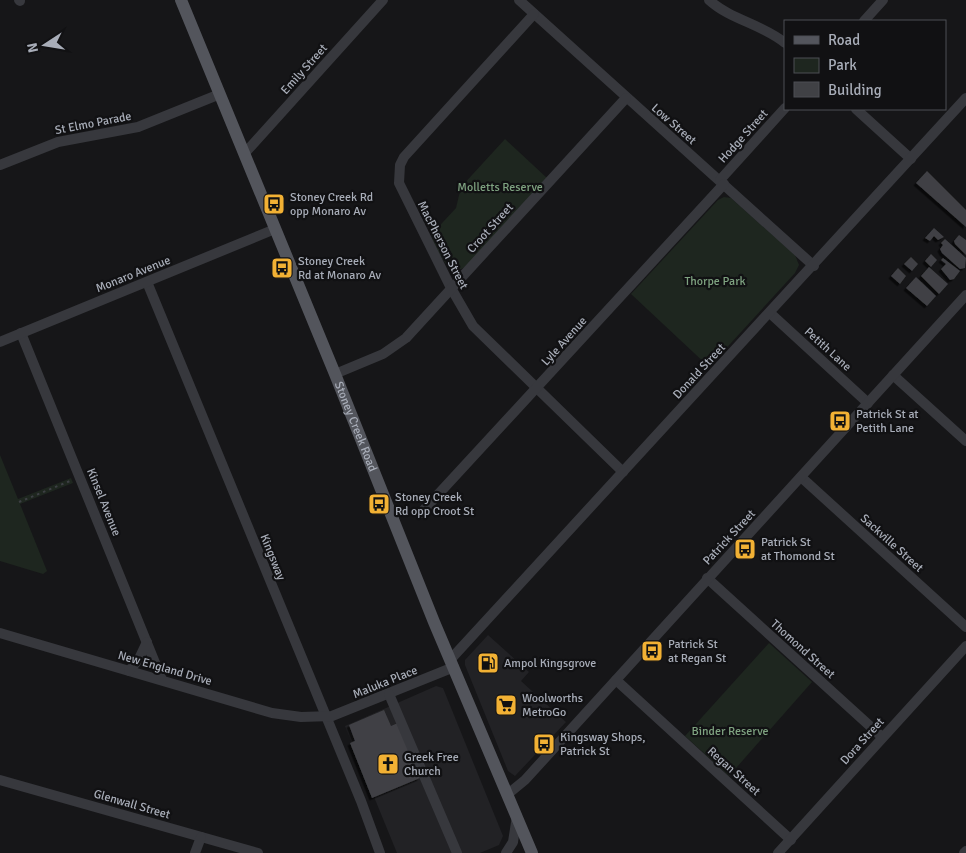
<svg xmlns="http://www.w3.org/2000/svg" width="966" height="853" font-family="Signika,sans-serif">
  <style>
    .built { fill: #222225 }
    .green { fill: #1e261f }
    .building { fill: #404145; filter: url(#shadow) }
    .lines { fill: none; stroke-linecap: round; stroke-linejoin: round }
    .path { stroke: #3d3f44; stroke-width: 2; stroke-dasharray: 2.5 4; stroke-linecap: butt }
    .minor { stroke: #37383d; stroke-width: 10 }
    .major { stroke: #53555c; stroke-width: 12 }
    .labels { text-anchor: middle; stroke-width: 4.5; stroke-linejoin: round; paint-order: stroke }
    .street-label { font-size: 12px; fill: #a8adb8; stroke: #111113 }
    .park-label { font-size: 12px; fill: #7fa381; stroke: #111113 }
    .poi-label { font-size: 12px; fill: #a8adb8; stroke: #111113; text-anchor: start }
  </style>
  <defs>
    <filter id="shadow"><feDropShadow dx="-2.5" dy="2.5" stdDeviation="0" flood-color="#0009"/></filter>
  </defs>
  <rect width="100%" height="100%" fill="#161618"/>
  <g class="built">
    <polygon points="488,635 529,672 521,681 566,722 515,776 508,771 465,665 465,660"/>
    <polygon points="436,686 443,688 503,836 499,845 480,853 397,853 345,726"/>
  </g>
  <g class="green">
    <path d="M505,139L547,178L467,266C447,280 437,249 431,235L456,208L461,187Z"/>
    <polygon points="724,197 731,198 795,255 799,265 795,273 709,367 631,294 718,200"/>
    <polygon points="0,455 18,499 71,478 73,483 20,504 47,571 43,574 0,561"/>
    <polygon points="769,643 812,682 729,776 685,736"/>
  </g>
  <g class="building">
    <polygon points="927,171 966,210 966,227 916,183"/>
    <polygon points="934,228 944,237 938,240 934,236 930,241 925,238"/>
    <polygon points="959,235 966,240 966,255 955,244 954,241"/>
    <polygon points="945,239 966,258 965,268 960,269 942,253 940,249 943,245 941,243"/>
    <polygon points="931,254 937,260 931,267 925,261"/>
    <polygon points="911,257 918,264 912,271 904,264"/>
    <polygon points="943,258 960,271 954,279 950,280 941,269 946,264 941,260"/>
    <polygon points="929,267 948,284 939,294 921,276"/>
    <polygon points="898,268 906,276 900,284 891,276"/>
    <polygon points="916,277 936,296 927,306 906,288"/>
    <polygon points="384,710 391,726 398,723 420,778 372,798 350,743 355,741 349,725"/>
  </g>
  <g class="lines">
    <polyline class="path" points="19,502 70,481"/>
    <g class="minor">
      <polyline points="19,0 20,1"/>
      <polyline points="519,0 814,266"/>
      <path d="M709,0C731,20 762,24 785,43"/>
      <polyline points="534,14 404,157 400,165 399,183 451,288 473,326 623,472"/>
      <polyline points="864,21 883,0"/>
      <polyline points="856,109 911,159"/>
      <polyline points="244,154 383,0"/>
      <polyline points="0,165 58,142 138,127 220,94"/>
      <polyline points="720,180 785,108"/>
      <polyline points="147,282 361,801 380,853"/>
      <polyline points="770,313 868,403"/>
      <polyline points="21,333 162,680"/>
      <polyline points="0,342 275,229"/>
      <polyline points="335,374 383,354 406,338 626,98"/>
      <polyline points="893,375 966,441"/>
      <polyline points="801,477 966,627"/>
      <polyline points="421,513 724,184"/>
      <polyline points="707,578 882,737"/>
      <polyline points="0,633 272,713 301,717 332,716 454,667"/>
      <polyline points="450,660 966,98"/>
      <polyline points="129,671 139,659 147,642"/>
      <polyline points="616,680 791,840"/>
      <polyline points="389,694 457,853"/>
      <polyline points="0,780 258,853"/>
      <polyline points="508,794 525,780 966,295"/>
      <polyline points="195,853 201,837"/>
      <polyline points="506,853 513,842 517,816"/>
      <polyline points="778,853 966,646"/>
      <polyline points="964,853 966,851"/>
    </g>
    <path class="major" id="s1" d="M181,0L335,374L434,622L532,853"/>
  </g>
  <defs>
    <g id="bus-square" transform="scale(1.125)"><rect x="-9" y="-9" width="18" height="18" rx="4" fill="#f2b134" stroke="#111113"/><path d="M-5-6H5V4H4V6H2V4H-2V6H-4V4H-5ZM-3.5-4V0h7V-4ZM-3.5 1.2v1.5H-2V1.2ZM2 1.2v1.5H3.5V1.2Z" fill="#111"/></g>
    <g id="fuel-square" transform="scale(1.125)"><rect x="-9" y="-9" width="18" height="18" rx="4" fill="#f2b134" stroke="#111113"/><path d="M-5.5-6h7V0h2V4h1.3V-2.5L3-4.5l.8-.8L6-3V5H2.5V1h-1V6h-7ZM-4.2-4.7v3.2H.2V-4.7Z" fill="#111"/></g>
    <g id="supermarket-square" transform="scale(1.125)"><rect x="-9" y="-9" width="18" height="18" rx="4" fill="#f2b134" stroke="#111113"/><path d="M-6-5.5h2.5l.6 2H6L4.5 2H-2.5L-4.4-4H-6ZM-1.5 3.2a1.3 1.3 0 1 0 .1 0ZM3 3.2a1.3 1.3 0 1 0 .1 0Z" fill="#111"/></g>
    <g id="church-square" transform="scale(1.125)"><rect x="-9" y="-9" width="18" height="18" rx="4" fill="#f2b134" stroke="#111113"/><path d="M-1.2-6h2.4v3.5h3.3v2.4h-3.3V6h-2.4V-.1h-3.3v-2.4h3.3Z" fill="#111"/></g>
  </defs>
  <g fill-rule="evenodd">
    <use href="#bus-square" x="274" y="204"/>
    <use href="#bus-square" x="282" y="268"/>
    <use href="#bus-square" x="840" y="421"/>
    <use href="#bus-square" x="379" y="504"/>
    <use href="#bus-square" x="745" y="549"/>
    <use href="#bus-square" x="652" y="651"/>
    <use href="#fuel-square" x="488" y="663"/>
    <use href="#supermarket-square" x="506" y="705"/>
    <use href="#bus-square" x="544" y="744"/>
    <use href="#church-square" x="388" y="764"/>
  </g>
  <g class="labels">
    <g class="street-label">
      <text transform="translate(304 69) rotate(-48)" y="4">Emily Street</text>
      <text transform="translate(93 123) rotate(-11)" y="4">St Elmo Parade</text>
      <text transform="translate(674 124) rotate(41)" y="4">Low Street</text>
      <text transform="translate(743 136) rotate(-48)" y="4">Hodge Street</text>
      <text transform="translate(490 228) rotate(-48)" y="4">Croot Street</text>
      <text transform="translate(443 245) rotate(63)" y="4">MacPherson Street</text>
      <text transform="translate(133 274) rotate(-22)" y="4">Monaro Avenue</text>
      <text transform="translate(564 341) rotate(-48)" y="4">Lyle Avenue</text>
      <text transform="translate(828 349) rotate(42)" y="4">Petith Lane</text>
      <text transform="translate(699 371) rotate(-47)" y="4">Donald Street</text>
      <text dy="4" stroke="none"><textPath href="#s1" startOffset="461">Stoney Creek Road</textPath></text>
      <text transform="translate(104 502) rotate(68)" y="4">Kinsel Avenue</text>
      <text transform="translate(729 537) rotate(-47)" y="4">Patrick Street</text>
      <text transform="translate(892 543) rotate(42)" y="4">Sackville Street</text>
      <text transform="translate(273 557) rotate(68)" y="4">Kingsway</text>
      <text transform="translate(803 649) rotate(42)" y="4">Thomond Street</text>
      <text transform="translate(165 668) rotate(16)" y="4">New England Drive</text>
      <text transform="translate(385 682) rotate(-22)" y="4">Maluka Place</text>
      <text transform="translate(862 741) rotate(-48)" y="4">Dora Street</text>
      <text transform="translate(734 771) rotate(42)" y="4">Regan Street</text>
      <text transform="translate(132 804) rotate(16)" y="4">Glenwall Street</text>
    </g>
    <g class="park-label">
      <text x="500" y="191">Molletts Reserve</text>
      <text x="715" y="285">Thorpe Park</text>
      <text x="730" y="735">Binder Reserve</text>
    </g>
    <g class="poi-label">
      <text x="290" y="201">Stoney Creek Rd<tspan x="290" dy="14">opp Monaro Av</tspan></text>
      <text x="298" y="265">Stoney Creek<tspan x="298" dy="14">Rd at Monaro Av</tspan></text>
      <text x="856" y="418">Patrick St at<tspan x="856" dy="14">Petith Lane</tspan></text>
      <text x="395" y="501">Stoney Creek<tspan x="395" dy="14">Rd opp Croot St</tspan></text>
      <text x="761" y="546">Patrick St<tspan x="761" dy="14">at Thomond St</tspan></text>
      <text x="668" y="648">Patrick St<tspan x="668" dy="14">at Regan St</tspan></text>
      <text x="504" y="667">Ampol Kingsgrove</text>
      <text x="522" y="702">Woolworths<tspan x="522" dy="14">MetroGo</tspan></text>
      <text x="560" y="741">Kingsway Shops,<tspan x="560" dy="14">Patrick St</tspan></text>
      <text x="404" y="761">Greek Free<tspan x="404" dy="14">Church</tspan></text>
    </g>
  </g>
  <rect x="784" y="20" width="162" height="90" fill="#111113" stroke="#4d4f55"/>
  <rect x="794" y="36" width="25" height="8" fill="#53555c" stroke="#4d4f55"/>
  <text x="828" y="45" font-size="15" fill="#a8adb8">Road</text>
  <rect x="794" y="58" width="25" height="15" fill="#1e261f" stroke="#4d4f55"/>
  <text x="828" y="70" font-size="15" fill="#a8adb8">Park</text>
  <rect x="794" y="82" width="25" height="15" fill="#404145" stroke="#4d4f55"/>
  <text x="828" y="95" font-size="15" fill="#a8adb8">Building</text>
  <g transform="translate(45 45) rotate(258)" stroke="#111113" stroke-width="4" paint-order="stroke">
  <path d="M0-4L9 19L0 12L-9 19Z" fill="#a8adb8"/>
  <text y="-8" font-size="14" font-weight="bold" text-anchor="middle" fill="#a8adb8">N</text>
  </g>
</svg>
